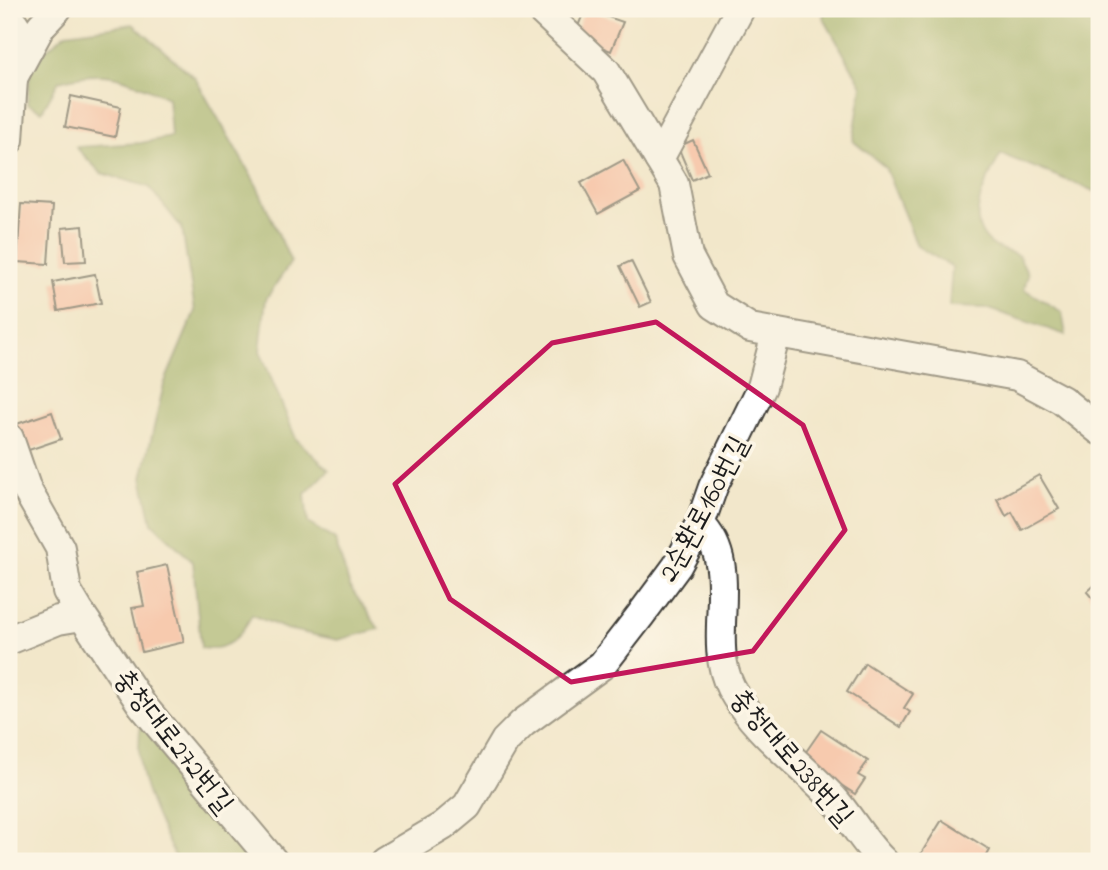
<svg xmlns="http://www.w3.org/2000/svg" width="1108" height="870" font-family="'Indie Flower','Poor Story',sans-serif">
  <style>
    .forest { fill: #8ca455; stroke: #546038; stroke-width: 2 }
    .building { fill: #fca68d }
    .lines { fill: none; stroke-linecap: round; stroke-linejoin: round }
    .minor-casing { stroke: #3c3a36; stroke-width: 32 }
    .minor { stroke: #fff; stroke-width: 28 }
    .marked { fill: none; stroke: #c2185b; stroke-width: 5; stroke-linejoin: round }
    .labels { text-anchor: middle; stroke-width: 7; stroke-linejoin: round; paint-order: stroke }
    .street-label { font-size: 28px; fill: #1c1c1c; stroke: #fcf5e5 }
  </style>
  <rect width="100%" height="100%" fill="#fcf5e5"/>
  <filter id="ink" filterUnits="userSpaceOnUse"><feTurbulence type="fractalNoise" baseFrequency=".0143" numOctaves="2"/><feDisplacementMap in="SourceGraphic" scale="14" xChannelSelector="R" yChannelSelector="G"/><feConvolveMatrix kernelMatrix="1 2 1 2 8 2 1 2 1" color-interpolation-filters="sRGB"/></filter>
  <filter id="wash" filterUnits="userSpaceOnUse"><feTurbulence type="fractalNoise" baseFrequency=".00686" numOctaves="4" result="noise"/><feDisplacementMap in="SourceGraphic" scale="28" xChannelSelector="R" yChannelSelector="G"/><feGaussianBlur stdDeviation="1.57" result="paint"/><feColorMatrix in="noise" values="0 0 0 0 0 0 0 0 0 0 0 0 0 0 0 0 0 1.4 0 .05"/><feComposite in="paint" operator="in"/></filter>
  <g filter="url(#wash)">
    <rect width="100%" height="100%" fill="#f2e7cb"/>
    <g class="forest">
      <path d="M825,9H1099V193L1001,154C987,179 961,223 993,245C1000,250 1011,252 1019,256L1028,274L1024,289L1062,312L1066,335L986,308L949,307L952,267L917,246L885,167L853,141L862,86L823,17Z"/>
      <path d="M133,24L195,78L257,186L291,262L266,299L260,351L296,439L329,470L305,494L308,523L335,540L350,587L379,629L338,640L286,629L252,615C240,637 228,652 201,648L193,562L152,523L142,478L164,384L195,311L182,228L149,187L101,173L76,147L141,143L171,137L168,98C122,77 110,68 59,81L42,111L27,104L31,63L66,33Z"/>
      <path d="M142,719L266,861H177C155,814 130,772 142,719Z"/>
    </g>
    <g id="blocks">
      <g class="building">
        <polygon points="585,9 623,22 611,51 574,36"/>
        <polygon points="71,96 121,107 115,137 65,127"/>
        <polygon points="693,140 708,173 692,180 678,147"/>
        <polygon points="623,160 640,191 598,214 581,183"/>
        <polygon points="21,204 52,206 48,264 17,262"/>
        <polygon points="83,226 86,261 65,262 62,228"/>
        <polygon points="631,261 651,302 640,307 620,266"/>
        <polygon points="95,274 101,303 58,311 53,282"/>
        <polygon points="52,412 61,439 20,453 11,426"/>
        <polygon points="1039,475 1059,509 1022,530 1012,512 1006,516 997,499"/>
        <polygon points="167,565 184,642 142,652 132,608 144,606 137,572"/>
        <polygon points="1099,581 1099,606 1087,592"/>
        <polygon points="865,663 913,694 904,708 910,712 901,727 847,692"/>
        <polygon points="821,730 868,761 858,775 865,779 855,794 801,759"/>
        <polygon points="942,820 990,850 984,861 926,861 919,857"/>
      </g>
    </g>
  </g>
  <g filter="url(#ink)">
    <use href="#blocks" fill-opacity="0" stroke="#3c3a36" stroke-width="2"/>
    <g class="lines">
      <g class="minor-casing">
        <g id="minor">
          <polyline points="540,9 606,71 674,184 688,256 714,305 750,328 1017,376 1062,400 1099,430"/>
          <polyline points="9,16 22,36 26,52"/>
          <polyline points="9,85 41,26 57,9"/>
          <polyline points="9,140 13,79"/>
          <polyline points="659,159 740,9"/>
          <polyline points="9,438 27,490 60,548 67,591 79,611 142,705 273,861"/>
          <path d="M700,524C744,568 704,636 731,688C754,731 799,762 833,798C851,818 863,842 883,861"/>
          <polyline points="9,640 58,620 82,616"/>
          <polyline points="384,861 443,826 467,806 505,741 523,723 602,665 640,616 677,566 700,524 713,487 762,387 776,334"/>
        </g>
      </g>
      <use href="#minor" class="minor"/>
    </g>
  </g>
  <path d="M0 0H1108V870H0ZM656,322L803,425L845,530L753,651L571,682L450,599L395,484L552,343Z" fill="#f2e7cb" fill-opacity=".55" fill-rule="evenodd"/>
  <path class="marked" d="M656,322L803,425L845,530L753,651L571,682L450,599L395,484L552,343Z"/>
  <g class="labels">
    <g class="street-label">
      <text transform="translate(702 508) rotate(-62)" y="10">2순환로160번길</text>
      <text transform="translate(175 740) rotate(52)" y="10">충청대로272번길</text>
      <text transform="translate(793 756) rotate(49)" y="10">충청대로238번길</text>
    </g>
  </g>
  <rect width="1108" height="870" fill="none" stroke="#fcf5e5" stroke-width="35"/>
</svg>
